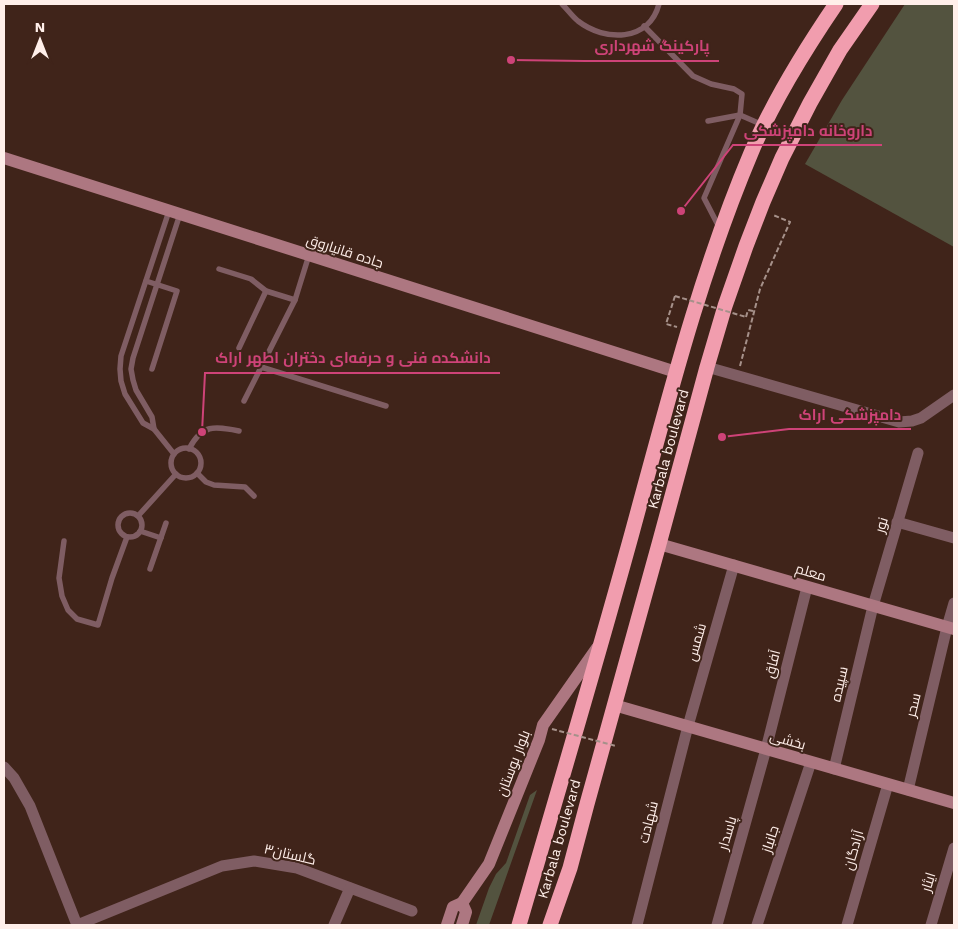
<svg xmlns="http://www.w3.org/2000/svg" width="958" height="929" font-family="'Work Sans',Cairo,sans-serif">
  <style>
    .green { fill: #53533f }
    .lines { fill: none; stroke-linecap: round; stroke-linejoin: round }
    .path { stroke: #a6918a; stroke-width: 2; stroke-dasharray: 5 2.5; stroke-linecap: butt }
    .lane { stroke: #7f5d63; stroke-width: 5.5 }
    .street { stroke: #7f5d63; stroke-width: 11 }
    .secondary { stroke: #ad7781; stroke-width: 12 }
    .highway { stroke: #f19dae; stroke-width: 15 }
    .path-bridge { stroke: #a6918a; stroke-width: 2; stroke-dasharray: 5 2.5; stroke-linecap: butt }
    .labels { text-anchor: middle; stroke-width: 4; stroke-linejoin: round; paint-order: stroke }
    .street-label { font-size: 14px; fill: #ffefea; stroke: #40241a }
    .leader { fill: none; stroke: #ce4378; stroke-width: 2 }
    .callout-dot { fill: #ce4378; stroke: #40241a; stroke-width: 2 }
    .callout-label { font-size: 15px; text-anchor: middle; font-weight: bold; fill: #ce4378; stroke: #40241a; stroke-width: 4; stroke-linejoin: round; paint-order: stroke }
  </style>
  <rect width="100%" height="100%" fill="#40241a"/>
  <g class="green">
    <polygon points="905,4 954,4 954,247 805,164 842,100"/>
    <polygon points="537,790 489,925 476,925 489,888 496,874 506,863 530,795"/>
  </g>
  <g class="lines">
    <g class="path">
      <polyline points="675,296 666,324 677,327"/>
      <polyline points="746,317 748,310 753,311"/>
      <polyline points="740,366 760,289 790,222 773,215"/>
    </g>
    <g class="lane">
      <path d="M562,4C567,9 572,16 578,21C605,42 649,42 659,4"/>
      <polyline points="644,26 693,76 711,84 734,89 742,94 740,115 704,198 719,227"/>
      <polyline points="708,121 740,115 763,125"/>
      <polyline points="169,211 121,356 120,369 121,381 125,394 143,423 154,429 174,454"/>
      <polyline points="219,269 251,279 266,291 295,300"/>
      <polyline points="146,281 177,291 152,369"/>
      <polyline points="239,348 266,291"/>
      <polyline points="261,367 386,406"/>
      <polyline points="244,401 295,300 309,255"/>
      <polyline points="154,429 152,417 136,390 133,380 131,369 133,358 180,214"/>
      <circle cx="186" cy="463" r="15"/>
      <path d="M189,449C202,424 214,426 239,431"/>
      <polyline points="197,473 206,482 214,485 245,487 254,496"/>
      <circle cx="130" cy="525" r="12"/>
      <polyline points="138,516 176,474"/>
      <polyline points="140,531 161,538"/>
      <polyline points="64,541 59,578 62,596 68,610 77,619 98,625 112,578 127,537"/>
      <polyline points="150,569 166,523"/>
    </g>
    <g class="street">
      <polyline points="707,367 899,422 912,421 921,418 954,395"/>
      <polyline points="897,522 954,538"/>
      <polyline points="4,767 14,778 30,806 77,925"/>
      <polyline points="834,769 873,606 918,453"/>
      <polyline points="908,790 947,627 954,603"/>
      <polyline points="77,925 222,866 254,861 297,868 412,911"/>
      <polyline points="334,925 350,888"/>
      <polyline points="637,925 688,726 734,565"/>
      <polyline points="717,925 766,749 807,587"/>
      <polyline points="757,925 811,762"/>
      <polyline points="847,925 888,784"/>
      <polyline points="931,925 954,848"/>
    </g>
    <g class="secondary">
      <polyline points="4,158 676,372"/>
      <polyline points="659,544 954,629"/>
      <polyline points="614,705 954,803"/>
      <polyline points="462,903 489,864 539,740 543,725 597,648"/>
      <polyline points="447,925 453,907 462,903 466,912 462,925"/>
    </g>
    <g class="highway">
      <path d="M519,925C557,795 596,664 632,533C667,405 699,276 751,153C773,101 804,51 836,4"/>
      <polyline points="550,925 570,868 587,804 659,544 707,367 725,306 746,246 763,202 782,158 810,103 840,50 872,4"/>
    </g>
    <g class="path-bridge">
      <polyline points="675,296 746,317"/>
      <polyline points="552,729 616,746"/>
    </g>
  </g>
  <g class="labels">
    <g class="street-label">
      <text transform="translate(345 251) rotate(18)" y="5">جاده قانیاروق</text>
      <text transform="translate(668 449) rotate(-75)" y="5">Karbala boulevard</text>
      <text transform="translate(881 525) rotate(-74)" y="5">نور</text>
      <text transform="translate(811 572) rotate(16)" y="5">معلم</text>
      <text transform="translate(696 642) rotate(-74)" y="5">شمس</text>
      <text transform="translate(772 664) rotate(-76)" y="5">آفاق</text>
      <text transform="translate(839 684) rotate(-77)" y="5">سپیده</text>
      <text transform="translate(913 705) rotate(-76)" y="5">سحر</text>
      <text transform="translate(788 740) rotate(16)" y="5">بخشی</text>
      <text transform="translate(513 763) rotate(-69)" y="5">بلوار بوستان</text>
      <text transform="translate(648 822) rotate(-76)" y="5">شهادت</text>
      <text transform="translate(727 833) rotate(-74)" y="5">پاسدار</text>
      <text transform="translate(559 839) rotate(-74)" y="5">Karbala boulevard</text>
      <text transform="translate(770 839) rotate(-72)" y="5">جانباز</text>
      <text transform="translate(853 850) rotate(-74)" y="5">آزادگان</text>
      <text transform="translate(290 854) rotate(13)" y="5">گلستان۳</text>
      <text transform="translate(928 882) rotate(-73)" y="5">ایثار</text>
    </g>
  </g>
  <path class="leader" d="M511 60L584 61H719M681 211L733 145H882M202 432L205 373H500M722 437L789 429H911"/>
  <g class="callout-dot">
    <circle cx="511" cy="60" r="5"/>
    <circle cx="681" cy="211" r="5"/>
    <circle cx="202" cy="432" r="5"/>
    <circle cx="722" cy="437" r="5"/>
  </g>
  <g class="callout-label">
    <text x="652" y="51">پارکینگ شهرداری</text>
    <text x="808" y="136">داروخانه دامپزشکی</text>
    <text x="353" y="363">دانشکده فنی و حرفه‌ای دختران اطهر اراک</text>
    <text x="850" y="420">دامپزشکی اراک</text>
  </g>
  <rect width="958" height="929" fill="none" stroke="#ffefea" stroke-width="10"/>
  <g transform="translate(40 40)" stroke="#40241a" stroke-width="4" paint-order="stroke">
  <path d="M0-4L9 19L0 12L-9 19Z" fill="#ffefea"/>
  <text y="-8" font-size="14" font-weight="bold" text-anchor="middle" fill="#ffefea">N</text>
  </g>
</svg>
